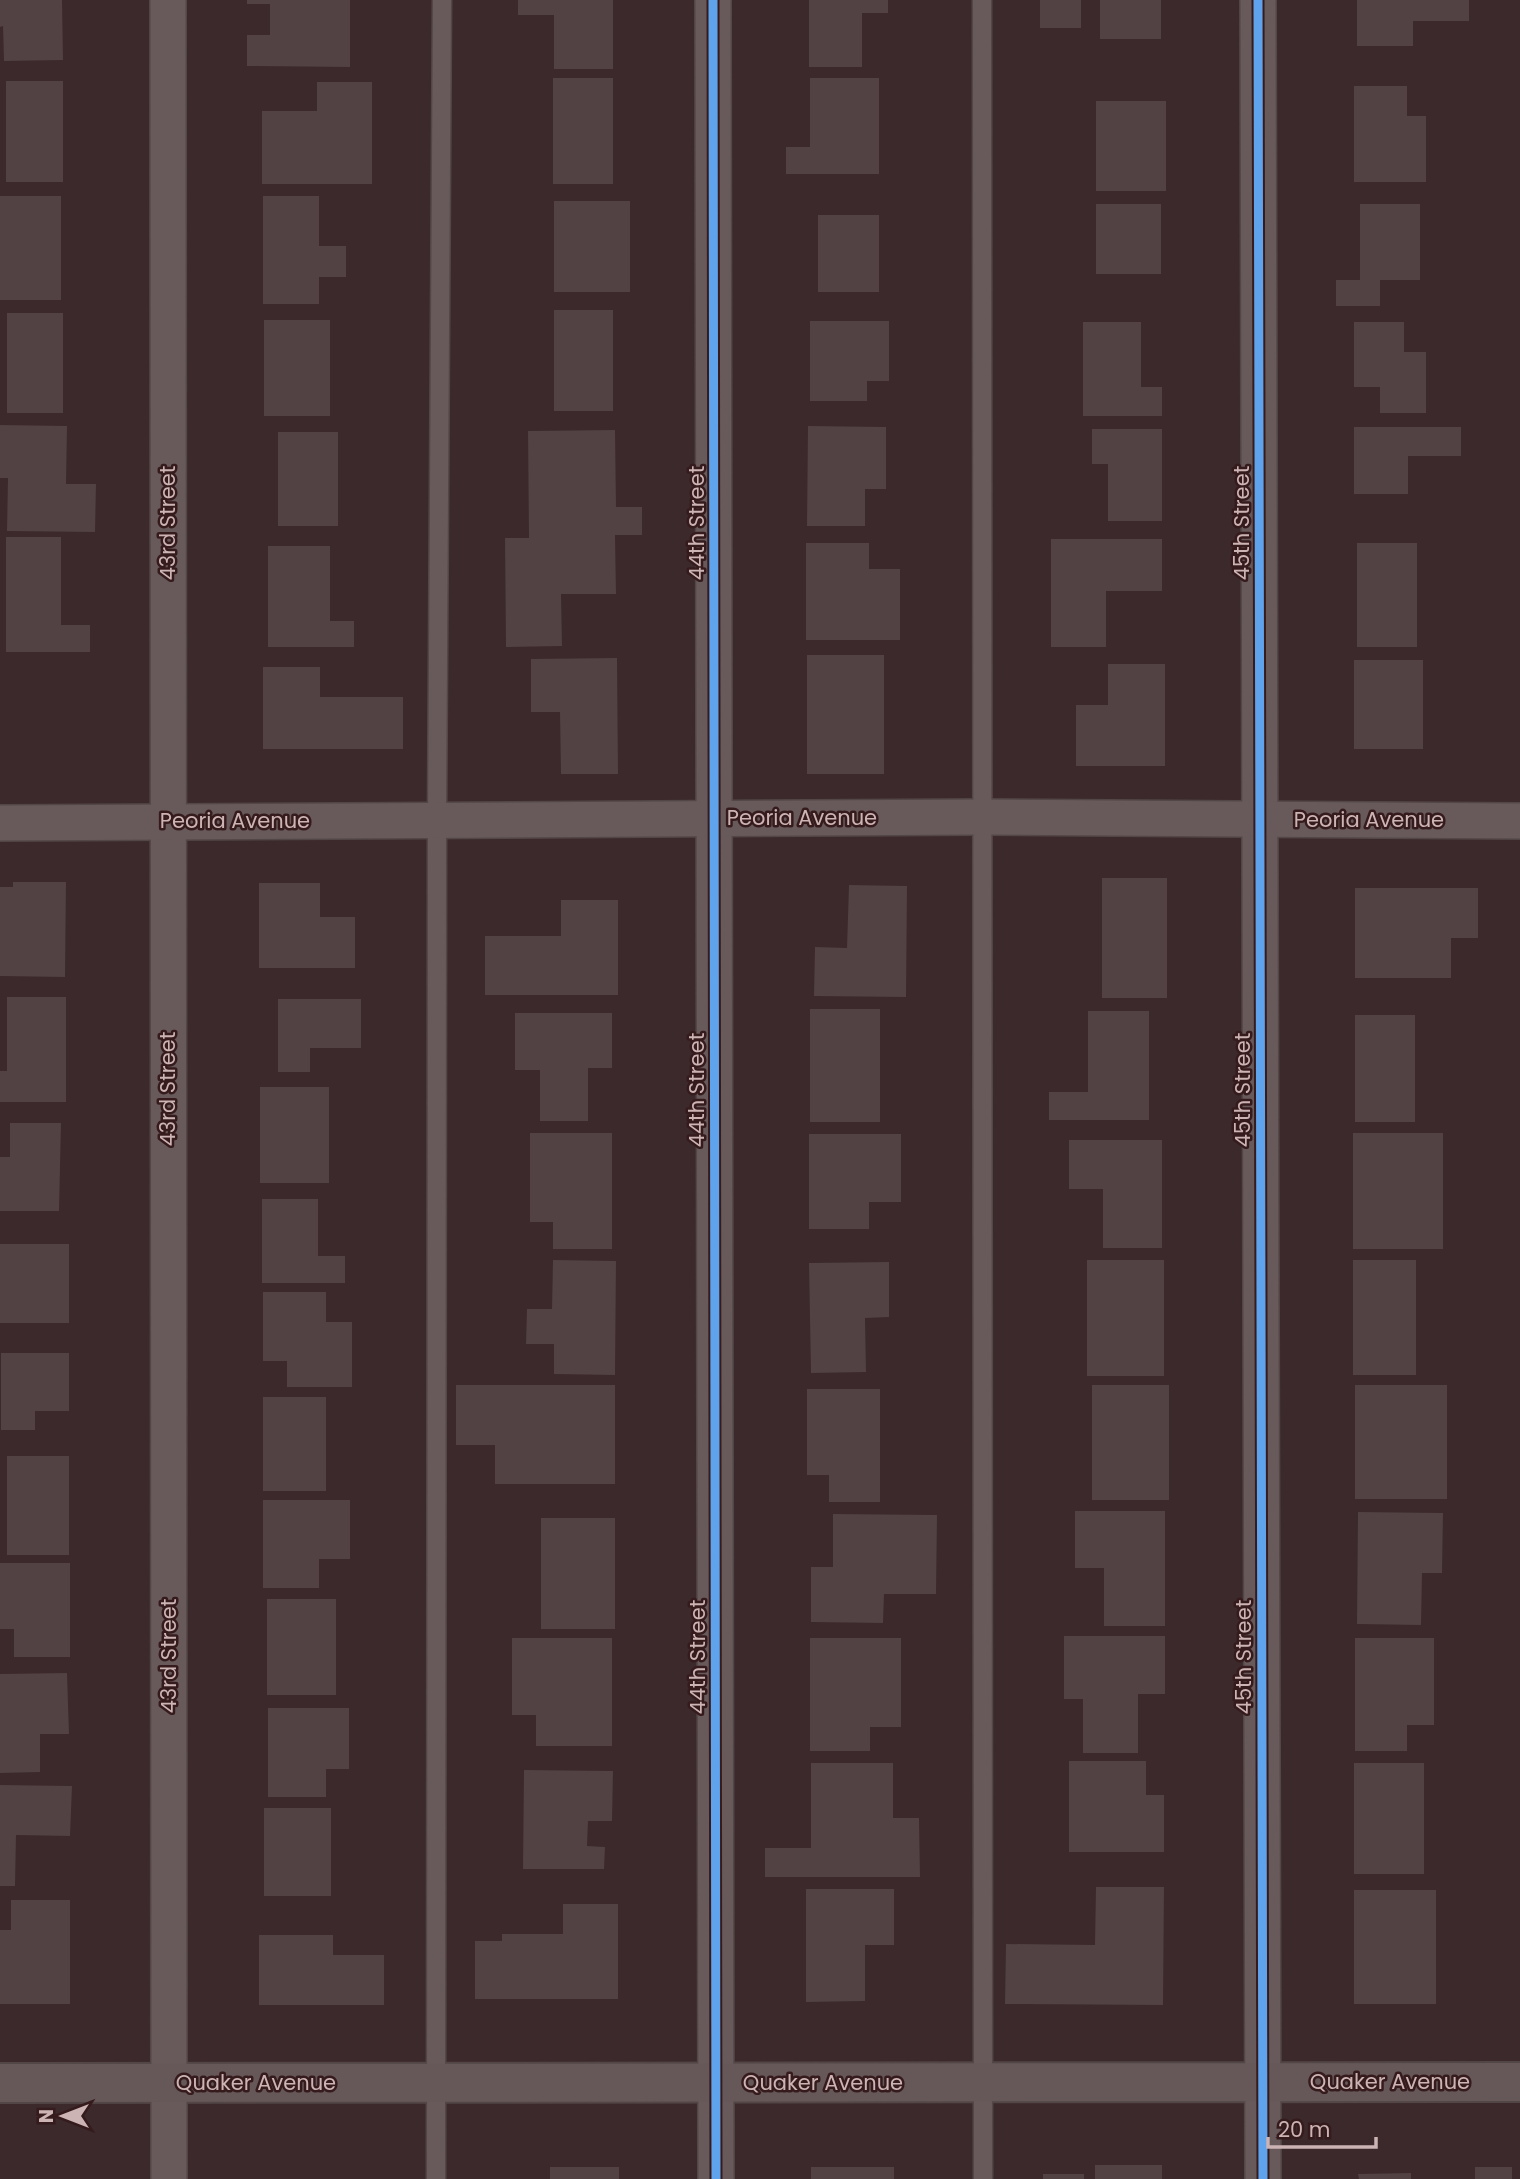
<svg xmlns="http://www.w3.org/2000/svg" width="1520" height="2179" font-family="Poppins,sans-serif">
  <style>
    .building { fill: #524244 }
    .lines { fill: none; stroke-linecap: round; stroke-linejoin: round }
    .service-casing { stroke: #534646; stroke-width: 21 }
    .minor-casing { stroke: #534646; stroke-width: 38 }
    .secondary-casing { stroke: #534646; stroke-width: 42 }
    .service { stroke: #685a5b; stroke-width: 18 }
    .minor { stroke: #685a5b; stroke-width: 35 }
    .secondary { stroke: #665859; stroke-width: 38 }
    .cycleway-casing { stroke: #361b1d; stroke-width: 13 }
    .cycleway { stroke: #60a3ed; stroke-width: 9 }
    .labels { text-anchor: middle; stroke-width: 5; stroke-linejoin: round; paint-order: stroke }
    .street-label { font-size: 21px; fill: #ccb3b4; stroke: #361b1d }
  </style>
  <rect width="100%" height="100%" fill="#3b292b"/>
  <g class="building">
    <polygon points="0,0 62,0 63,60 4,61 3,26 0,27"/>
    <polygon points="247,0 350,0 350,67 247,66 247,35 270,35 270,4 247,4"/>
    <polygon points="518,0 613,0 613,69 554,69 554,15 518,15"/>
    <polygon points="809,0 888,0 888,13 862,13 862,67 809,67"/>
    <rect x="1040" y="0" width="41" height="28"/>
    <rect x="1100" y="0" width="61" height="39"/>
    <polygon points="1357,0 1469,0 1469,21 1413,21 1413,46 1357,46"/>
    <rect x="553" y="78" width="60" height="106"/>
    <polygon points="810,78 879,78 879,174 786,174 786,147 810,147"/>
    <rect x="6" y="81" width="57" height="101"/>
    <polygon points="317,82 372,82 372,184 262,184 262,111 317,111"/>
    <polygon points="1354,86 1407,86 1407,116 1426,116 1426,182 1354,182"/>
    <rect x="1096" y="101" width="70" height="90"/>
    <rect x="0" y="196" width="61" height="104"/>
    <polygon points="263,196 319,196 319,246 346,246 346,277 319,277 319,304 263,304"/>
    <rect x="554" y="201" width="76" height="91"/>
    <rect x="1096" y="204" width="65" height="70"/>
    <polygon points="1360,204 1420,204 1420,280 1380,280 1380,306 1336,306 1336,280 1360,280"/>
    <rect x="818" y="215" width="61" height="77"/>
    <rect x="554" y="310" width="59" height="101"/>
    <rect x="7" y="313" width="56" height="100"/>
    <rect x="264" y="320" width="66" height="96"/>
    <polygon points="810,321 889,321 889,381 867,381 867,401 810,401"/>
    <polygon points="1083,322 1141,322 1141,387 1162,387 1162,416 1083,416"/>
    <polygon points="1354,322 1404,322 1404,352 1426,352 1426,413 1380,413 1380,387 1354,387"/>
    <polygon points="0,425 67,426 66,484 96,484 95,532 7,531 8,478 0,478"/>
    <polygon points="808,426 886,427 886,489 865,489 865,526 807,526"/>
    <polygon points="1354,427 1461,427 1461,456 1408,456 1408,494 1354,494"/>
    <polygon points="1092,429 1162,429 1162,521 1108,521 1108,464 1092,464"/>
    <polygon points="615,430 616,507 642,507 642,535 615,535 616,594 561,594 562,646 506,647 505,538 529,538 528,431"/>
    <rect x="278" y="432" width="60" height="94"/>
    <polygon points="6,537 61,537 61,625 90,625 90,652 6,652"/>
    <polygon points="1051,539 1162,539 1162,591 1106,591 1106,647 1051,647"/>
    <polygon points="806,543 869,543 869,569 900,569 900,640 806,640"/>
    <rect x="1357" y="543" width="60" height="104"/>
    <polygon points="268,546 330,546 330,621 354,621 354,647 268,647"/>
    <rect x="807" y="655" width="77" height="119"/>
    <polygon points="617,658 618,774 561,774 560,712 531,712 531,659"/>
    <rect x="1354" y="660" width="69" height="89"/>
    <polygon points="1108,664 1165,664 1165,766 1076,766 1076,705 1108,705"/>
    <polygon points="263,667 320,667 320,697 403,697 403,749 263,749"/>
    <rect x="1102" y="878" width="65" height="120"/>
    <polygon points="13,882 66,882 65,977 0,976 0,887 13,887"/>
    <polygon points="259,883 320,883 320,917 355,917 355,968 259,968"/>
    <polygon points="849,885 907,886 906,997 814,996 815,947 847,948"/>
    <polygon points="1355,888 1478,888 1478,938 1451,938 1451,978 1355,978"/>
    <polygon points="561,900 618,900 618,995 485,995 485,936 561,936"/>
    <polygon points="7,997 66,997 66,1102 0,1102 0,1071 7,1071"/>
    <polygon points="278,999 361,999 361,1048 310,1048 310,1072 278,1072"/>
    <rect x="810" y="1009" width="70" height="113"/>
    <polygon points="1088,1011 1149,1011 1149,1120 1049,1120 1049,1092 1088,1092"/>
    <polygon points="515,1013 612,1013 612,1068 588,1068 588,1121 540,1121 540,1070 515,1070"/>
    <rect x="1355" y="1015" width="60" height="107"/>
    <rect x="260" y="1087" width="69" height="96"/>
    <polygon points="10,1123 61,1123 59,1211 0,1211 0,1157 10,1157"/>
    <polygon points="530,1133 612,1133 612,1249 553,1249 553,1222 530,1222"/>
    <rect x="1353" y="1133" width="90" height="116"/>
    <polygon points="809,1134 901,1134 901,1202 869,1202 869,1229 809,1229"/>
    <polygon points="1069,1140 1162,1140 1162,1248 1103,1248 1103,1189 1069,1189"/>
    <polygon points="262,1199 318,1199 318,1256 345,1256 345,1283 262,1283"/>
    <rect x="0" y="1244" width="69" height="79"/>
    <polygon points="553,1260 616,1261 615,1375 554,1374 554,1344 526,1344 527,1309 552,1309"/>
    <rect x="1087" y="1260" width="77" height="116"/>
    <rect x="1353" y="1260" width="63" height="115"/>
    <polygon points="889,1262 889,1317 865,1318 866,1372 811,1373 809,1263"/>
    <polygon points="263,1292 326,1292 326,1322 352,1322 352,1387 287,1387 287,1361 263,1361"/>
    <polygon points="1,1353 69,1353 69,1411 35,1411 35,1430 1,1430"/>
    <polygon points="456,1385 615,1385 615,1484 495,1484 495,1445 456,1445"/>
    <rect x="1092" y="1385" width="77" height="115"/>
    <rect x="1355" y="1385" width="92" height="114"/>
    <polygon points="807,1389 880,1389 880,1502 829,1502 829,1475 807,1475"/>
    <rect x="263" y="1397" width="63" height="94"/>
    <rect x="7" y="1456" width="62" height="99"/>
    <polygon points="263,1500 350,1500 350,1559 319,1559 319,1588 263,1588"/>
    <polygon points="1075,1511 1165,1511 1165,1626 1104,1626 1104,1568 1075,1568"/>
    <polygon points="1358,1512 1443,1513 1442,1573 1422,1573 1421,1625 1357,1624"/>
    <polygon points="833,1514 937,1515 936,1594 884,1594 883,1623 811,1622 811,1567 833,1567"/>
    <rect x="541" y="1518" width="74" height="111"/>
    <polygon points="0,1563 70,1563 70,1657 14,1657 14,1629 0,1629"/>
    <rect x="267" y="1599" width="69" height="96"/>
    <polygon points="1064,1636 1165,1636 1165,1694 1138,1694 1138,1753 1083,1753 1083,1699 1064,1699"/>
    <polygon points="512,1638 612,1638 612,1746 536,1746 536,1715 512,1715"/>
    <polygon points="810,1638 901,1638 901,1727 870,1727 870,1751 810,1751"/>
    <polygon points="1355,1638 1434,1638 1434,1725 1407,1725 1407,1751 1355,1751"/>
    <polygon points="67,1673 69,1734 40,1734 40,1772 0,1773 0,1674"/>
    <polygon points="268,1708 349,1708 349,1769 326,1769 326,1797 268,1797"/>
    <polygon points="1069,1761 1146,1761 1146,1795 1164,1795 1164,1852 1069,1852"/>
    <polygon points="811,1763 893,1763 893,1818 919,1818 920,1877 765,1877 765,1848 811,1848"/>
    <rect x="1354" y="1763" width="70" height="111"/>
    <polygon points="524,1770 613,1771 612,1821 588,1821 587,1846 605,1847 604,1869 523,1869"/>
    <polygon points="0,1785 72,1786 70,1836 16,1835 15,1886 0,1886"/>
    <rect x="264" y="1808" width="67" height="88"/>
    <polygon points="1096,1887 1164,1887 1163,2005 1005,2004 1006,1944 1095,1945"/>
    <polygon points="806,1889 894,1889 894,1945 865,1945 865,2001 806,2002"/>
    <rect x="1354" y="1890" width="82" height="114"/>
    <polygon points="11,1900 70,1900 70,2004 0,2004 0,1930 11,1930"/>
    <polygon points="563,1904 618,1904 618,1999 475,1999 475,1941 502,1941 502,1934 563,1934"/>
    <polygon points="259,1935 333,1935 333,1955 384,1955 384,2005 259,2005"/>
    <rect x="1095" y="2165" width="67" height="14"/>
    <rect x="550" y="2167" width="69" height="12"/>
    <rect x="811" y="2167" width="83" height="12"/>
    <rect x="1475" y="2167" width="37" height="12"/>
    <polygon points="1411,2173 1411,2179 1359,2179 1358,2174"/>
    <rect x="1043" y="2174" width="41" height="5"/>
  </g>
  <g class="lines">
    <g class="service-casing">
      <g id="service">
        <polyline points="982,0 983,2179"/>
        <polyline points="436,2179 437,820 442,0"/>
      </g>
    </g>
    <g class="minor-casing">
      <g id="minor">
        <polyline points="168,0 169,2179"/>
        <polyline points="713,0 716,2179"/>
        <polyline points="1258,0 1263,2179"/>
        <polyline points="0,823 983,817 1520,821"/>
      </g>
    </g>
    <g class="secondary-casing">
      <polyline id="secondary" points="0,2083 1520,2082"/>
    </g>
    <use href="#service" class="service"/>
    <use href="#minor" class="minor"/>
    <use href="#secondary" class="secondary"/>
    <g class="cycleway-casing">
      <g id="cycleway">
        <polyline points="713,0 716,2179"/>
        <polyline points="1258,0 1263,2179"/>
      </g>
    </g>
    <use href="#cycleway" class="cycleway"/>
  </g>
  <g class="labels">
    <g class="street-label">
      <text transform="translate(168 523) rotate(-90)" y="7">43rd Street</text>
      <text transform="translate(697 523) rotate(-90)" y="7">44th Street</text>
      <text transform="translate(1242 523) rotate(-90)" y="7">45th Street</text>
      <text x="802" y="825">Peoria Avenue</text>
      <text x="1369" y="827">Peoria Avenue</text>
      <text x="235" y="828">Peoria Avenue</text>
      <text transform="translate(168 1089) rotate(-90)" y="7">43rd Street</text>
      <text transform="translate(697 1090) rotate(-90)" y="7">44th Street</text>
      <text transform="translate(1243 1090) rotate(-90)" y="7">45th Street</text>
      <text transform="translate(169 1656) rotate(-90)" y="7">43rd Street</text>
      <text transform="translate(698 1657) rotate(-90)" y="7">44th Street</text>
      <text transform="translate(1244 1657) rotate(-90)" y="7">45th Street</text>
      <text x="1390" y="2089">Quaker Avenue</text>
      <text x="256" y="2090">Quaker Avenue</text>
      <text x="823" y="2090">Quaker Avenue</text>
    </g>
  </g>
  <g transform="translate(63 2116) rotate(270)" stroke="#361b1d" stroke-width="5" paint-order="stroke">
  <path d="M0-5L12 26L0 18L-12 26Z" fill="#ccb3b4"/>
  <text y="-10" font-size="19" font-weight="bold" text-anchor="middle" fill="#ccb3b4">N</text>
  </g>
  <path d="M1268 2137v10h108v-10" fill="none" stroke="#ccb3b4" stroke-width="3.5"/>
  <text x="1278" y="2137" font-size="21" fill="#ccb3b4" stroke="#361b1d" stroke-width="5" paint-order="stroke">20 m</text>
</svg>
